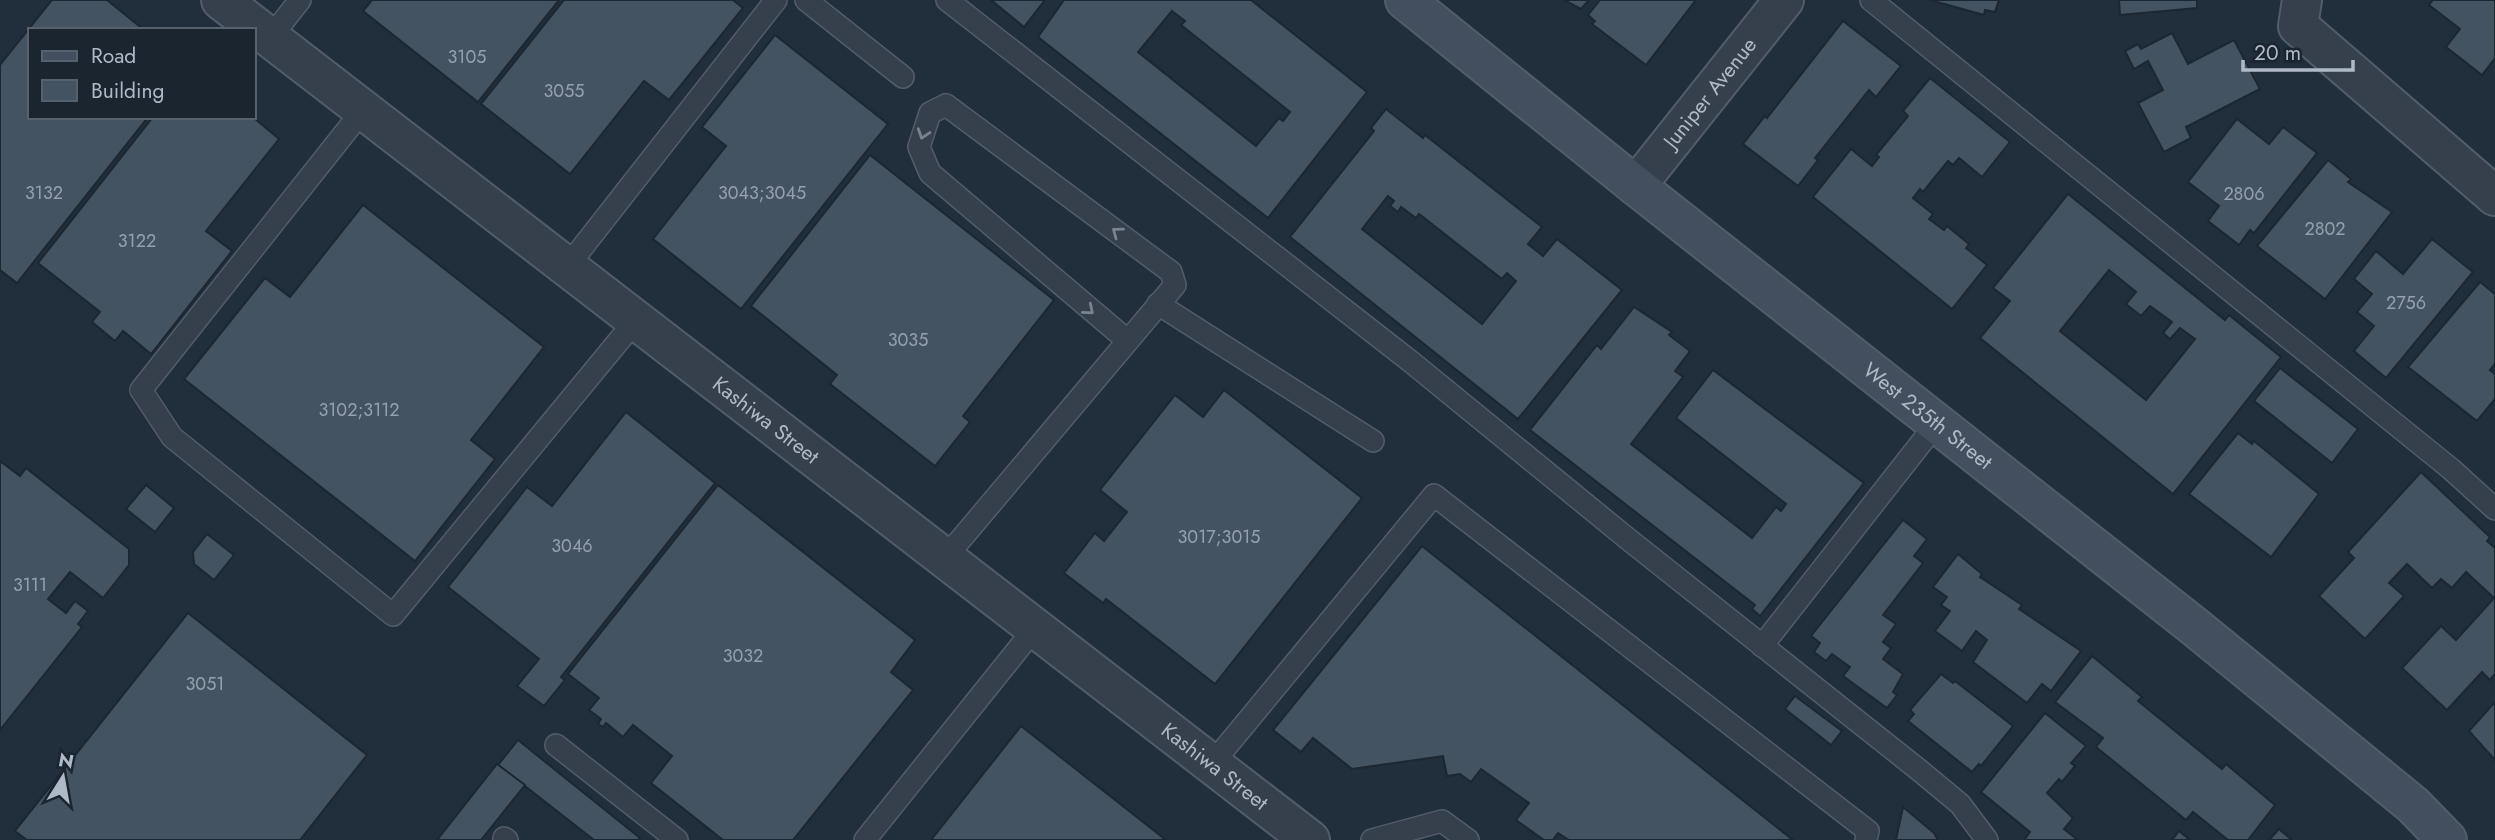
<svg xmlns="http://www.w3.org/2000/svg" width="2495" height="840" font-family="Jost,sans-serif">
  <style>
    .building { fill: #445362; stroke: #1c2732; stroke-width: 2; fill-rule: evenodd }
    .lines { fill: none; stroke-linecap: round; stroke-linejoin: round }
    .lane-casing { stroke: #535d69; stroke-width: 24 }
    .street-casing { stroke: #535d69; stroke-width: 42 }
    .secondary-casing { stroke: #535d69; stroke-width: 42 }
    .lane { stroke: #35404c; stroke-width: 21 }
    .street { stroke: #35404c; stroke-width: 38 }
    .secondary { stroke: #434f5f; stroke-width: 38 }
    .oneway { stroke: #798390 }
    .labels { text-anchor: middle; stroke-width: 5; stroke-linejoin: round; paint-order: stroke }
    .number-label { font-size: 18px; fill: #95a0ae }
    .street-label { font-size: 21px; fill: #b0bac7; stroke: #1a2530 }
  </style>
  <rect width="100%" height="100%" fill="#212e3b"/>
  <g class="building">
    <polygon points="52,0 107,0 144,30 30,30 30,117 148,117 17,283 0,270 0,65"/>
    <polygon points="372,0 559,0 478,102 363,11"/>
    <polygon points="564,0 733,0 743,8 669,100 644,81 570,174 481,104"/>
    <polygon points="991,0 1045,0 1024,27"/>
    <path d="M1064,0H1251L1367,92L1268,218L1038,37ZM1172,11L1185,21L1181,25L1290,112L1283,121L1279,118L1256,146L1138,52Z"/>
    <polygon points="1564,0 1589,0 1581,9"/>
    <polygon points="1600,0 1696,0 1646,65 1592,24 1595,21 1588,15"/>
    <polygon points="1930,0 1999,0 1995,12 1985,10 1984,15"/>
    <polygon points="2119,0 2197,0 2197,8 2120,15"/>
    <polygon points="2433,0 2495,0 2495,58 2482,75 2446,47 2460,29 2429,5"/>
    <polygon points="1843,21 1901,66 1876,97 1869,90 1815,158 1818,160 1798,186 1743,144 1765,116 1767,118"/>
    <polygon points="2172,33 2188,64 2234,40 2260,89 2186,127 2191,138 2164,152 2138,103 2163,90 2148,61 2134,69 2125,51 2138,44 2141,49"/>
    <polygon points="775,35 888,124 741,309 653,239 726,146 702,127"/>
    <polygon points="1930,78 2010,142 1982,177 1959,158 1953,165 1948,161 1923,192 1920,189 1913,198 1933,214 1929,219 1944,230 1947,226 1969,244 1966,248 1987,265 1952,309 1813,197 1851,149 1872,166 1879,157 1876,155 1908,116 1903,111"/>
    <path d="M1386,109L1423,138L1425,135L1542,227L1528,244L1543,256L1557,239L1622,290L1518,419L1290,237L1374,131L1371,128ZM1388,196L1394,201L1390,206L1398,212L1401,207L1416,218L1419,214L1502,279L1507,273L1516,281L1482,324L1362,229Z"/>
    <polygon points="153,117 253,117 279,139 206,231 232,251 151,354 123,331 115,341 92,322 100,312 38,263"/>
    <polygon points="2237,119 2269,144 2283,127 2317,153 2254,233 2250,230 2239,245 2208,221 2219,206 2188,182"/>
    <polygon points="870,155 1054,300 963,416 970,422 935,466 830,384 837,375 751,306"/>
    <polygon points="2328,160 2351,179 2348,182 2392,212 2325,299 2257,246"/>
    <path d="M2068,194L2225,320L2229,315L2281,357L2173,494L1980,338L2010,301L1993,288ZM2109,270L2136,292L2126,304L2141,316L2150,306L2172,322L2163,333L2170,339L2180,328L2195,339L2146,400L2060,331Z"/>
    <polygon points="363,205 544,347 471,440 495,459 415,561 184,379 265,278 290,297"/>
    <polygon points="2432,239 2473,272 2386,378 2354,351 2374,326 2357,312 2372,294 2354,279 2376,251 2403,274"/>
    <polygon points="2480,282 2495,294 2495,364 2490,370 2495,374 2495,399 2477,421 2408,367"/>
    <polygon points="1634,307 1672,332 1669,335 1690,351 1675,371 1683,377 1631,444 1752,538 1776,507 1781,511 1786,504 1676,418 1713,370 1864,483 1760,616 1752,609 1755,605 1530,430 1597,345 1601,349"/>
    <polygon points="2280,368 2358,429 2332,463 2254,401"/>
    <polygon points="1224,390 1362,498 1215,684 1106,599 1103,603 1064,573 1095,533 1104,541 1127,512 1100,490 1175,395 1203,417"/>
    <polygon points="626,412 715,483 561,677 565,680 544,706 517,686 539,659 448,587 527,487 552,506"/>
    <polygon points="2238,433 2252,444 2254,441 2319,494 2271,557 2189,494"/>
    <polygon points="0,461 20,476 26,468 129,549 129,565 103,598 70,572 48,599 66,613 75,601 88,611 78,624 82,627 0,730"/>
    <polygon points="2421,472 2490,537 2487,541 2495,548 2495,674 2490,680 2482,672 2447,710 2402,668 2441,626 2456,640 2494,598 2466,572 2452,588 2441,579 2432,588 2407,564 2389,583 2404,596 2365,639 2319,596 2354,558 2348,552"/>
    <polygon points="146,485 174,508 155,532 126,509"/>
    <polygon points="718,485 915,640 891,672 913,690 793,840 723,840 651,783 672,756 633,725 623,737 606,723 603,727 598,724 601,719 589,710 599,698 568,674"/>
    <polygon points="1903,520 1927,539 1914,556 1923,563 1883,615 1896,624 1883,642 1891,648 1883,659 1903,674 1893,692 1897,695 1887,708 1843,676 1850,667 1832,654 1826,661 1814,652 1820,643 1811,636"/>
    <polygon points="207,534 234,555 214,580 194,564 193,552"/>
    <polygon points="1422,546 1793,840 1569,840 1558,833 1553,840 1544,840 1516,820 1529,803 1481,769 1471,782 1460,774 1447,776 1443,756 1352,769 1313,738 1301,752 1273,730"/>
    <polygon points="1958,554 1982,574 1980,577 2022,605 2019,609 2081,651 2051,691 2042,684 2027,703 1973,662 1987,640 1976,631 1962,651 1935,631 1950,611 1941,605 1947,597 1933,587"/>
    <polygon points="188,613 367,755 300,840 27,840 15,831"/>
    <polygon points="2092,656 2142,697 2138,701 2222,769 2226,764 2275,805 2248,840 2228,840 2193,812 2186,820 2096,747 2103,738 2055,702"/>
    <polygon points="1941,674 1953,683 1955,681 2013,726 1981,766 1979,764 1972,772 1908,721 1914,714 1910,710"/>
    <polygon points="1795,696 1842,731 1831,745 1785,709"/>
    <polygon points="2495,702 2495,760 2469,731"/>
    <polygon points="2045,713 2086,746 2071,763 2075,766 2062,782 2059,779 2047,793 2073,818 2064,829 2078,840 2024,840 2030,832 1981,792"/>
    <polygon points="1021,726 1166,840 931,840"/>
    <polygon points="518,740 640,838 638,840 594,840 498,765"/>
    <polygon points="497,764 525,785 481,840 437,840"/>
    <polygon points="1903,807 1934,833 1938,840 1896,840"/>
    <polygon points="2279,829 2292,840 2269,840"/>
    <polygon points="2179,831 2190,840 2172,840"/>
  </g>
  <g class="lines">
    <g class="lane-casing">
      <g id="lane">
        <polyline points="806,0 903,77"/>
        <polyline points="947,0 1410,361 1628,539 1919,770 1960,804 1987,840"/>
        <polyline points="1871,0 2451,469 2495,509"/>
        <polyline points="270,38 300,0"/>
        <polyline points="363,110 141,390 172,437 393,615 636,320"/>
        <polyline points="567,267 776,0"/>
        <polyline points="1158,304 1373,441"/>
        <polyline points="945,558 1175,285 1171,272 946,105 930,113 919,147 930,173 1128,341"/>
        <polyline points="1762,646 1936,424"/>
        <polyline points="556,745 677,840"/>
        <polyline points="1212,764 1434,495 1868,831 1866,840"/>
        <polyline points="504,838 507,840"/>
        <polyline points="865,840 1035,628"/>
        <polyline points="1372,840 1442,821 1468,840"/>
      </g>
    </g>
    <g class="street-casing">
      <g id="street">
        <path id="s1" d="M221,0L1310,840"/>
        <polyline points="2302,0 2298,26 2495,196"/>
        <path id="s2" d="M1636,186L1784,0"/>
      </g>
    </g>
    <g class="secondary-casing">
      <g id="secondary">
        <path id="s3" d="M1405,0L1636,186L2195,627L2413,805L2447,840"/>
      </g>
    </g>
    <use href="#lane" class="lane"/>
    <use href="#street" class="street"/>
    <use href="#secondary" class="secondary"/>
  </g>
  <defs><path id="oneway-chevron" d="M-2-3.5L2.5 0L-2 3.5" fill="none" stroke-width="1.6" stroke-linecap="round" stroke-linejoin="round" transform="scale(1.75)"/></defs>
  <g class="oneway">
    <use href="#oneway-chevron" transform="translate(923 134) rotate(108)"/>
    <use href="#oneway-chevron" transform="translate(1117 232) rotate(-143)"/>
    <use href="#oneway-chevron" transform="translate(1089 310) rotate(40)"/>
  </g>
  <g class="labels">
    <g class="number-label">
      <text x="467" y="63">3105</text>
      <text x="564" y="97">3055</text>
      <text x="44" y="199">3132</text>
      <text x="762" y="199">3043;3045</text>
      <text x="2244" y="200">2806</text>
      <text x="2325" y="235">2802</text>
      <text x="137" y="247">3122</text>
      <text x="2406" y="309">2756</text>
      <text x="908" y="346">3035</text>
      <text x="359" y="416">3102;3112</text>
      <text x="1219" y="543">3017;3015</text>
      <text x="572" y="552">3046</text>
      <text x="30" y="591">3111</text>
      <text x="743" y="662">3032</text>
      <text x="205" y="690">3051</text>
    </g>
    <g class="street-label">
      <text dy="7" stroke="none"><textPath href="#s2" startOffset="119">Juniper Avenue</textPath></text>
      <text dy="7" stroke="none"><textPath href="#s3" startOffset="668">West 235th Street</textPath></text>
      <text dy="7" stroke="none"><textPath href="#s1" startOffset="688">Kashiwa Street</textPath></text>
      <text dy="7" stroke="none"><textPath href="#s1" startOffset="1255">Kashiwa Street</textPath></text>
    </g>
  </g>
  <rect x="28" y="28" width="228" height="91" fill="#1a2530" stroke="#56616c" stroke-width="2"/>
  <rect x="42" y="51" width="35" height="10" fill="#434f5f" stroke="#56616c" stroke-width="2"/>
  <text x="91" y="63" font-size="21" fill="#b0bac7">Road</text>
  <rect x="42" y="80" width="35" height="21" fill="#445362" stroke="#56616c" stroke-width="2"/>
  <text x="91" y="98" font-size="21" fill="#b0bac7">Building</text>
  <g transform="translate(63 777) rotate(11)" stroke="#1a2530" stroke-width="5" paint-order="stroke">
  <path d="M0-5L12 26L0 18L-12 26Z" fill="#b0bac7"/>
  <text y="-10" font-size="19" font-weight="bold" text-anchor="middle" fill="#b0bac7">N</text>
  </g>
  <path d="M2243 60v10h110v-10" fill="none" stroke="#b0bac7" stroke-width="3.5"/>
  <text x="2254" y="60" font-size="21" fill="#b0bac7" stroke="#1a2530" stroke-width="5" paint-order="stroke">20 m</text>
</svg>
